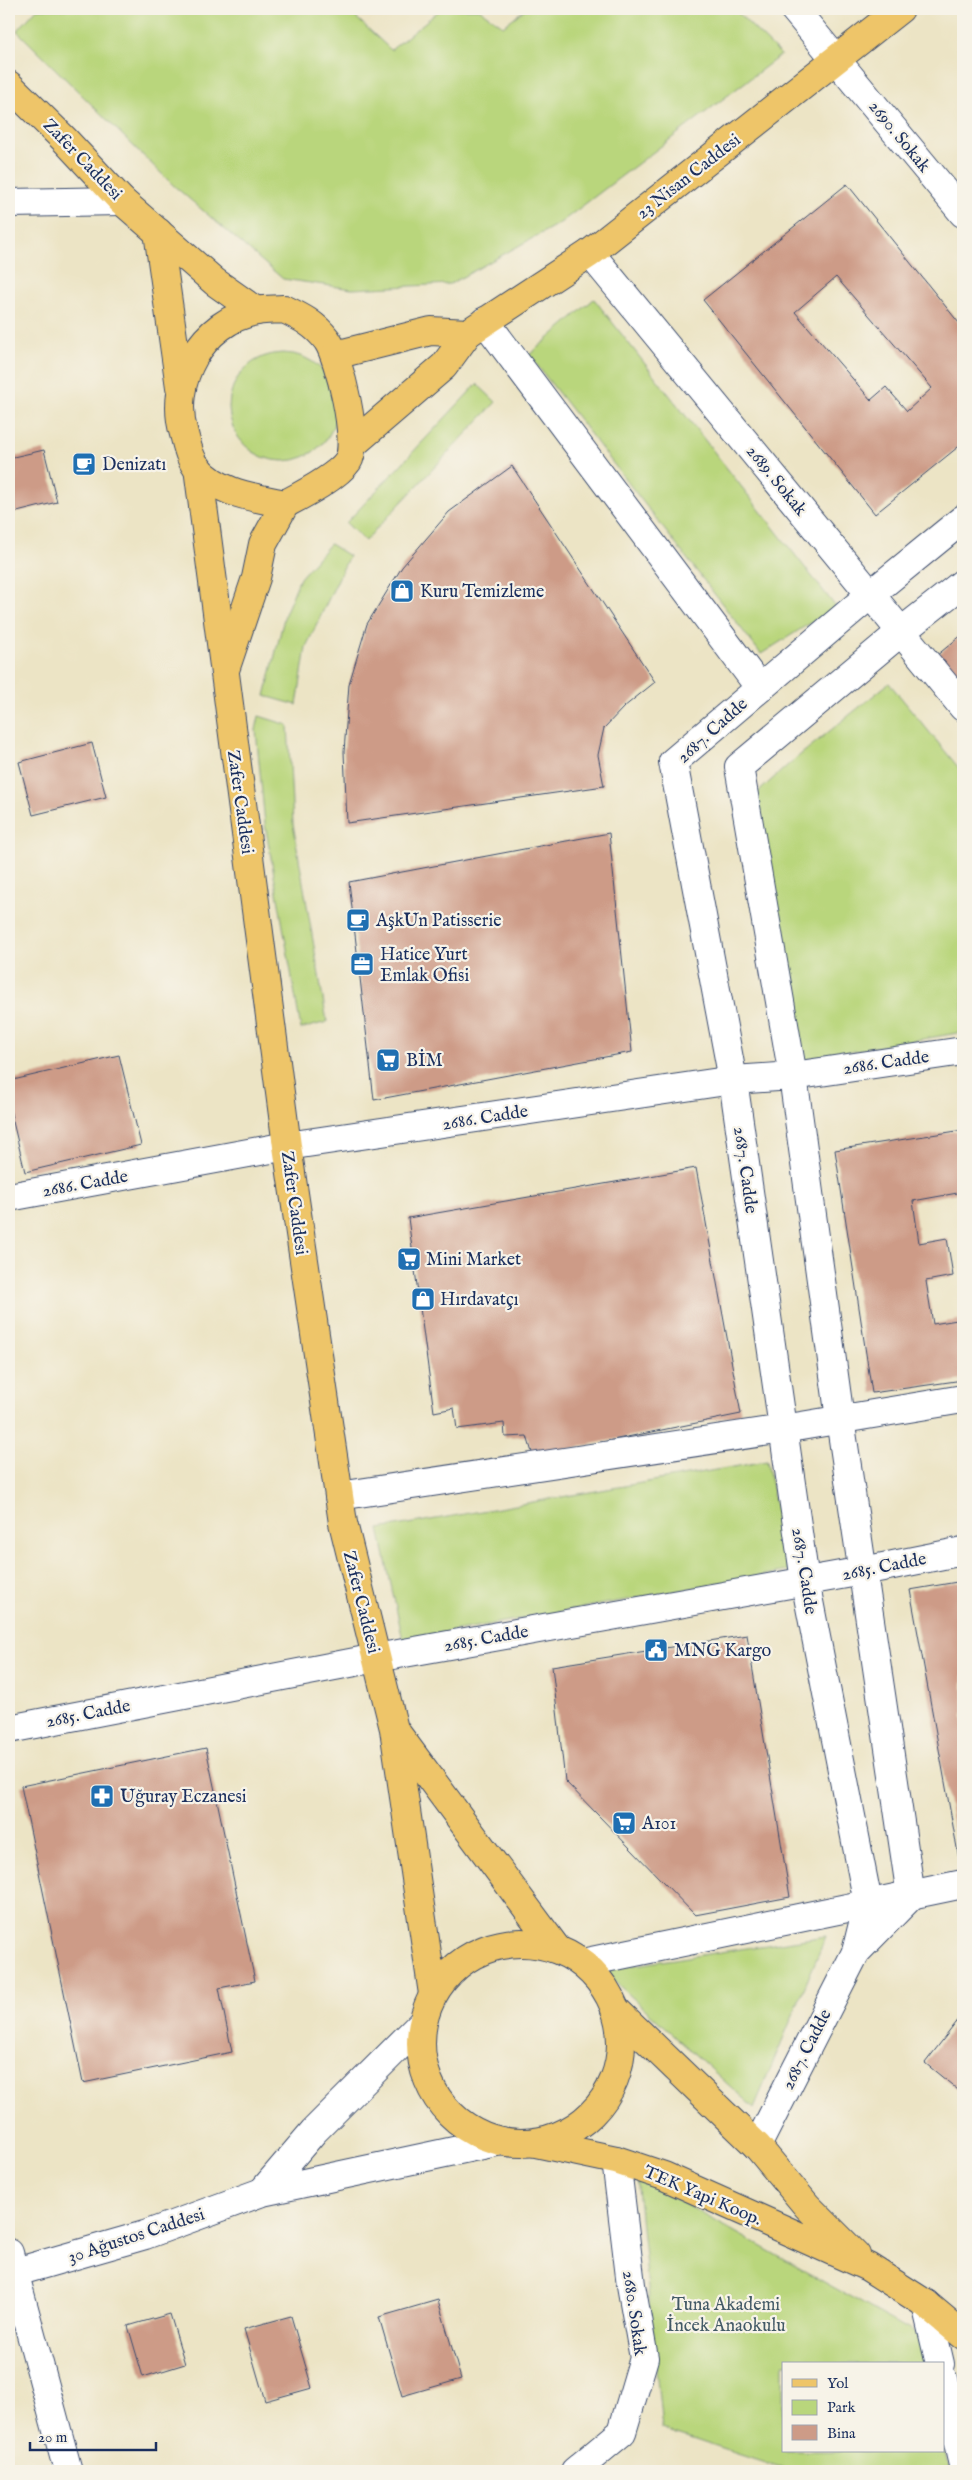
<svg xmlns="http://www.w3.org/2000/svg" width="972" height="2480" font-family="'IM FELL English',serif">
  <style>
    .green { fill: #b9d67c; stroke: #6a826d }
    .building { fill: #cd9b87; fill-rule: evenodd }
    .lines { fill: none; stroke-linecap: round; stroke-linejoin: round }
    .minor-casing { stroke: #3a4a6d; stroke-width: 30 }
    .major-casing { stroke: #3a4a6d; stroke-width: 30 }
    .minor { stroke: #fff; stroke-width: 28 }
    .major { stroke: #eec569; stroke-width: 28 }
    .labels { text-anchor: middle; stroke-width: 4.5; stroke-linejoin: round; paint-order: stroke }
    .street-label { font-size: 18px; fill: #1b2f5e; stroke: #f7f3e8 }
    .poi-label { font-size: 18px; fill: #1b2f5e; stroke: #f7f3e8; text-anchor: start }
    .park-label { font-size: 18px; fill: #425966; stroke: #f7f3e8 }
  </style>
  <rect width="100%" height="100%" fill="#f7f3e8"/>
  <filter id="ink" filterUnits="userSpaceOnUse"><feTurbulence type="fractalNoise" baseFrequency=".02" numOctaves="2"/><feDisplacementMap in="SourceGraphic" scale="10" xChannelSelector="R" yChannelSelector="G"/><feConvolveMatrix kernelMatrix="1 2 1 2 8 2 1 2 1" color-interpolation-filters="sRGB"/></filter>
  <filter id="wash" filterUnits="userSpaceOnUse"><feTurbulence type="fractalNoise" baseFrequency=".0096" numOctaves="4" result="noise"/><feDisplacementMap in="SourceGraphic" scale="20" xChannelSelector="R" yChannelSelector="G"/><feGaussianBlur stdDeviation="1.12" result="paint"/><feColorMatrix in="noise" values="0 0 0 0 0 0 0 0 0 0 0 0 0 0 0 0 0 1.4 0 .05"/><feComposite in="paint" operator="in"/></filter>
  <g filter="url(#wash)">
    <rect width="100%" height="100%" fill="#ece4c5"/>
    <g class="green">
      <polygon points="37,9 347,9 391,50 441,9 479,9 503,26 525,9 734,9 781,55 560,223 450,284 352,289 283,279 173,185 17,31"/>
      <polygon points="594,299 836,607 761,654 529,355"/>
      <circle cx="283" cy="407" r="54"/>
      <polygon points="477,384 496,402 365,541 346,523"/>
      <polygon points="330,544 349,556 306,647 297,705 265,696 285,614 300,578"/>
      <polygon points="889,683 963,773 963,1032 803,1060 755,795 789,764"/>
      <polygon points="259,716 288,725 293,824 327,1022 301,1029 265,824 256,730"/>
      <polygon points="767,1461 788,1571 403,1640 379,1529"/>
      <polygon points="826,1936 754,2108 602,1970"/>
      <polygon points="637,2177 922,2337 928,2364 783,2364 783,2451 943,2451 943,2438 950,2471 789,2471 662,2429"/>
    </g>
    <g id="blocks">
      <g class="building">
        <path d="M847,184L963,328V443L875,514L703,300ZM836,277L932,388L907,411L886,387L871,400L795,312Z"/>
        <polygon points="44,450 57,502 9,514 9,458"/>
        <polygon points="512,466 655,682 624,707 604,728 598,755 604,786 347,823 344,752 349,684 367,624 402,567 449,512"/>
        <polygon points="963,634 963,690 936,656"/>
        <polygon points="92,743 106,797 33,815 19,762"/>
        <polygon points="609,833 632,1052 374,1100 349,882"/>
        <polygon points="119,1055 141,1145 25,1172 9,1105 9,1081"/>
        <polygon points="963,1130 963,1192 913,1201 919,1243 947,1238 953,1276 926,1281 933,1324 963,1319 963,1380 872,1393 835,1150"/>
        <polygon points="696,1168 741,1414 533,1456 527,1436 505,1437 504,1423 457,1429 454,1408 434,1412 408,1218"/>
        <polygon points="963,1581 963,1858 959,1859 910,1590"/>
        <polygon points="747,1635 790,1897 695,1915 565,1781 552,1666"/>
        <polygon points="206,1748 255,1981 219,1988 232,2052 83,2083 21,1786"/>
        <polygon points="963,2014 963,2094 925,2063"/>
        <polygon points="438,2300 461,2379 402,2396 379,2317"/>
        <polygon points="170,2314 185,2364 143,2377 128,2326"/>
        <polygon points="291,2316 312,2388 265,2401 244,2329"/>
      </g>
    </g>
  </g>
  <g filter="url(#ink)">
    <use href="#blocks" fill-opacity="0" stroke="#3a4a6d" stroke-width="1"/>
    <g class="lines">
      <g class="minor-casing">
        <g id="minor">
          <polyline points="794,9 963,213"/>
          <polyline points="9,203 122,201"/>
          <polyline points="590,253 963,707"/>
          <polyline points="485,321 760,688"/>
          <polyline points="9,1197 287,1146 733,1080 793,1076 963,1051"/>
          <polyline points="339,1496 783,1429 963,1399"/>
          <polyline points="9,1729 376,1658 863,1571 963,1551"/>
          <polyline points="911,1896 840,1419 793,1076 739,767 902,631 963,583"/>
          <polyline points="856,1952 911,1896"/>
          <polyline points="582,1963 963,1884"/>
          <polyline points="757,2146 856,1952 868,1903 805,1581 733,1080 673,762 871,594 963,519"/>
          <polyline points="262,2192 314,2131 422,2023"/>
          <polyline points="9,2253 68,2471"/>
          <polyline points="9,2274 145,2235 262,2192 501,2141"/>
          <polyline points="926,2304 940,2364"/>
          <polyline points="943,2379 963,2465"/>
          <polyline points="575,2471 622,2432 644,2358 631,2285 616,2160"/>
        </g>
      </g>
      <g class="major-casing">
        <g id="major">
          <polyline points="9,85 65,140 122,201 215,282 256,311"/>
          <polyline points="158,232 180,387"/>
          <path d="M284,309C301,317 315,324 327,340C339,357 360,443 348,461C337,477 302,495 285,504C254,497 220,494 198,469C190,460 187,445 184,434C168,382 202,321 257,311C266,309 275,310 284,309Z"/>
          <polyline points="335,355 431,331 468,333"/>
          <polyline points="353,444 444,366 468,333 590,253 900,9"/>
          <polyline points="198,468 287,1146 339,1496 343,1523 394,1729 433,1994"/>
          <polyline points="226,667 256,578 263,544 285,504"/>
          <polyline points="396,1732 557,1949"/>
          <circle cx="521" cy="2043" r="100"/>
          <polyline points="615,2009 757,2146 807,2206 856,2255"/>
          <polyline points="536,2143 616,2160 664,2176 868,2267 926,2304 963,2335"/>
        </g>
      </g>
      <use href="#minor" class="minor"/>
      <use href="#major" class="major"/>
    </g>
  </g>
  <defs>
    <g id="cafe-square" transform="scale(1.25)"><rect x="-9" y="-9" width="18" height="18" rx="4" fill="#1f6fb2" stroke="#f7f3e8"/><path d="M-5.5-4.5H6V0H3Q3 3.5 0 3.5H-2.5Q-5.5 3.5-5.5 0ZM3-3.2v2h1.7v-2ZM-6 4.5H4V6H-6Z" fill="#fff"/></g>
    <g id="shop-square" transform="scale(1.25)"><rect x="-9" y="-9" width="18" height="18" rx="4" fill="#1f6fb2" stroke="#f7f3e8"/><path d="M-5-2.5h2.3a2.7 3.5 0 0 1 5.4 0H5L5.5 6h-11ZM-1.5-2.5h3a1.5 2.3 0 0 0-3 0Z" fill="#fff"/></g>
    <g id="office-square" transform="scale(1.25)"><rect x="-9" y="-9" width="18" height="18" rx="4" fill="#1f6fb2" stroke="#f7f3e8"/><path d="M-6-3h4V-5.5h4V-3h4V5H-6ZM-1-4.5V-3h2v-1.5ZM-6 0V1H6V0Z" fill="#fff"/></g>
    <g id="supermarket-square" transform="scale(1.25)"><rect x="-9" y="-9" width="18" height="18" rx="4" fill="#1f6fb2" stroke="#f7f3e8"/><path d="M-6-5.5h2.5l.6 2H6L4.5 2H-2.5L-4.4-4H-6ZM-1.5 3.2a1.3 1.3 0 1 0 .1 0ZM3 3.2a1.3 1.3 0 1 0 .1 0Z" fill="#fff"/></g>
    <g id="civic-square" transform="scale(1.25)"><rect x="-9" y="-9" width="18" height="18" rx="4" fill="#1f6fb2" stroke="#f7f3e8"/><path d="M-.6-6.5H3V-4.5H.6V-3L4-1V1h2V6H-6V1h2V-1L-.6-3ZM-1.2 2.5V6h2.4V2.5Z" fill="#fff"/></g>
    <g id="pharmacy-square" transform="scale(1.25)"><rect x="-9" y="-9" width="18" height="18" rx="4" fill="#1f6fb2" stroke="#f7f3e8"/><path d="M-2-6h4v4h4v4h-4v4h-4v-4h-4v-4h4Z" fill="#fff"/></g>
  </defs>
  <g fill-rule="evenodd">
    <use href="#cafe-square" x="84" y="464"/>
    <use href="#shop-square" x="402" y="591"/>
    <use href="#cafe-square" x="358" y="920"/>
    <use href="#office-square" x="362" y="964"/>
    <use href="#supermarket-square" x="388" y="1060"/>
    <use href="#supermarket-square" x="409" y="1259"/>
    <use href="#shop-square" x="423" y="1299"/>
    <use href="#civic-square" x="656" y="1650"/>
    <use href="#pharmacy-square" x="102" y="1796"/>
    <use href="#supermarket-square" x="624" y="1823"/>
  </g>
  <g class="labels">
    <g class="street-label">
      <text transform="translate(900 136) rotate(51)" y="6">2690. Sokak</text>
      <text transform="translate(83 159) rotate(46)" y="6">Zafer Caddesi</text>
      <text transform="translate(688 176) rotate(-38)" y="6">23 Nisan Caddesi</text>
      <text transform="translate(777 480) rotate(51)" y="6">2689. Sokak</text>
      <text transform="translate(712 730) rotate(-42)" y="6">2687. Cadde</text>
      <text transform="translate(241 802) rotate(82)" y="6">Zafer Caddesi</text>
      <text transform="translate(886 1062) rotate(-8)" y="6">2686. Cadde</text>
      <text transform="translate(485 1117) rotate(-9)" y="6">2686. Cadde</text>
      <text transform="translate(746 1170) rotate(82)" y="6">2687. Cadde</text>
      <text transform="translate(85 1183) rotate(-10)" y="6">2686. Cadde</text>
      <text transform="translate(295 1203) rotate(82)" y="6">Zafer Caddesi</text>
      <text transform="translate(884 1566) rotate(-11)" y="6">2685. Cadde</text>
      <text transform="translate(805 1571) rotate(81)" y="6">2687. Cadde</text>
      <text transform="translate(362 1602) rotate(76)" y="6">Zafer Caddesi</text>
      <text transform="translate(486 1638) rotate(-10)" y="6">2685. Cadde</text>
      <text transform="translate(88 1713) rotate(-11)" y="6">2685. Cadde</text>
      <text transform="translate(806 2049) rotate(-63)" y="6">2687. Cadde</text>
      <text transform="translate(703 2195) rotate(23)" y="6">TEK Yapi Koop.</text>
      <text transform="translate(136 2235) rotate(-18)" y="6">30 Ağustos Caddesi</text>
      <text transform="translate(635 2313) rotate(82)" y="6">2680. Sokak</text>
    </g>
    <g class="poi-label">
      <text x="102" y="470">Denizatı</text>
      <text x="420" y="597">Kuru Temizleme</text>
      <text x="376" y="926">AşkUn Patisserie</text>
      <text x="380" y="960">Hatice Yurt<tspan x="380" dy="21">Emlak Ofisi</tspan></text>
      <text x="406" y="1066">BİM</text>
      <text x="426" y="1265">Mini Market</text>
      <text x="440" y="1305">Hırdavatçı</text>
      <text x="674" y="1656">MNG Kargo</text>
      <text x="120" y="1802">Uğuray Eczanesi</text>
      <text x="642" y="1829">A101</text>
    </g>
    <g class="park-label">
      <text x="726" y="2310">Tuna Akademi<tspan x="726" dy="21">İncek Anaokulu</tspan></text>
    </g>
  </g>
  <rect width="972" height="2480" fill="none" stroke="#f7f3e8" stroke-width="30"/>
  <rect x="782" y="2362" width="162" height="90" fill="#f7f3e8" stroke="#9fa5b1"/>
  <rect x="792" y="2379" width="25" height="8" fill="#eec569" stroke="#9fa5b1"/>
  <text x="827" y="2388" font-size="15" fill="#1b2f5e">Yol</text>
  <rect x="792" y="2400" width="25" height="15" fill="#b9d67c" stroke="#9fa5b1"/>
  <text x="827" y="2412" font-size="15" fill="#1b2f5e">Park</text>
  <rect x="792" y="2425" width="25" height="15" fill="#cd9b87" stroke="#9fa5b1"/>
  <text x="827" y="2438" font-size="15" fill="#1b2f5e">Bina</text>
  <path d="M30 2442v8h126v-8" fill="none" stroke="#1b2f5e" stroke-width="2.5"/>
  <text x="38" y="2442" font-size="15" fill="#1b2f5e" stroke="#f7f3e8" stroke-width="4" paint-order="stroke">20 m</text>
</svg>
